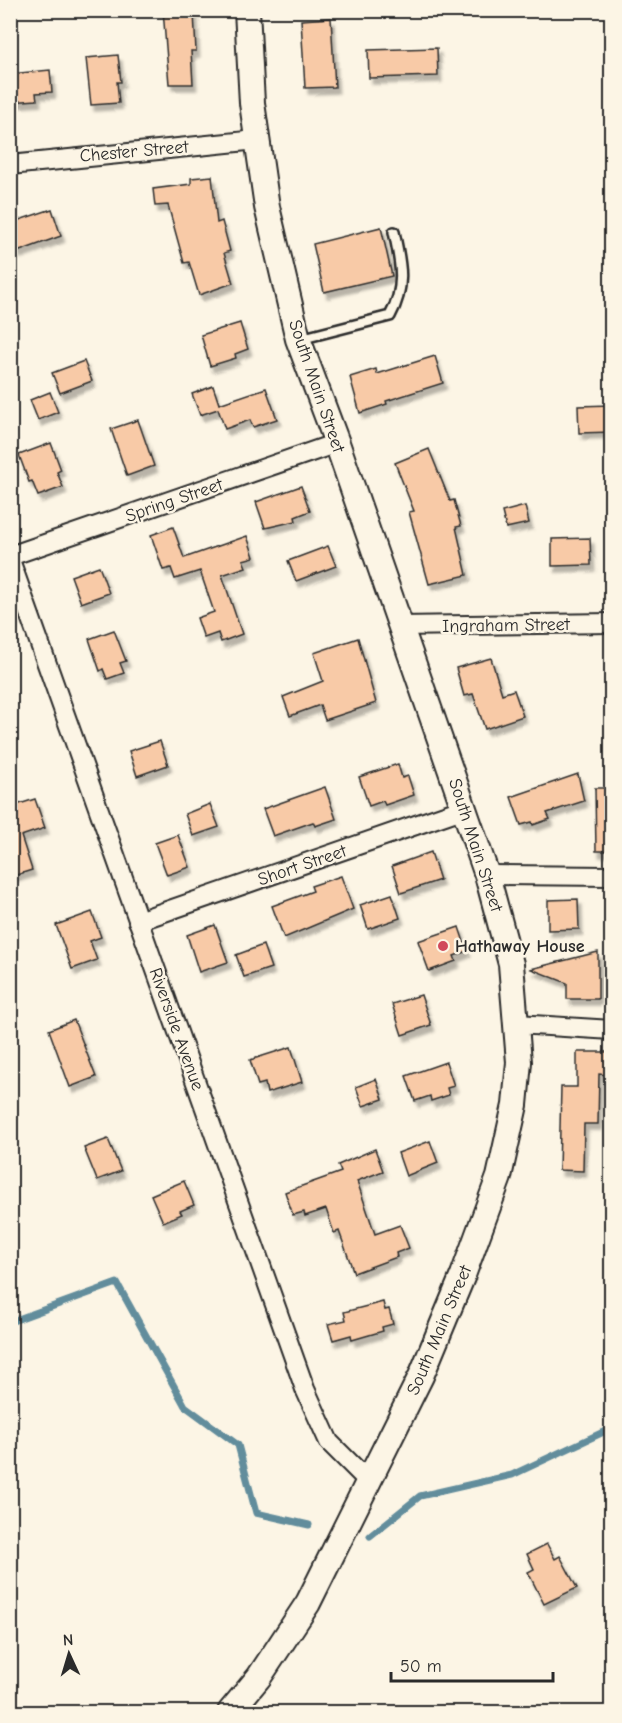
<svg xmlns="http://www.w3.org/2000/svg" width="622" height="1723" font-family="'Comic Neue',sans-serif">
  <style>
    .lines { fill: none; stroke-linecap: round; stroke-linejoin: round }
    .stream { stroke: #628d9c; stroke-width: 7 }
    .building { fill: #f8caa7; stroke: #2b2b2b; stroke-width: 1.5; filter: url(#shadow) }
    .lane-casing { stroke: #2b2b2b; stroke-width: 14 }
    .street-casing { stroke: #2b2b2b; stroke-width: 22 }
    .secondary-casing { stroke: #2b2b2b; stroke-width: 28 }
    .lane { stroke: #fcf5e5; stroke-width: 9 }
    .street { stroke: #fcf5e5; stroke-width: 18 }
    .secondary { stroke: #fcf5e5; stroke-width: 24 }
    .poi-dot { fill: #d1495b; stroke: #fcf5e5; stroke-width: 2 }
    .labels { text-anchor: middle; stroke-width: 5; stroke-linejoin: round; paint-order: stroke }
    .street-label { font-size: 18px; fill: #2b2b2b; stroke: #fcf5e5 }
    .poi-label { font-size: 18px; font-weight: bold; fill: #2b2b2b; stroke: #fcf5e5; text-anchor: start }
  </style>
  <defs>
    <filter id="shadow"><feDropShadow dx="3.5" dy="6" stdDeviation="1.5" flood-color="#0004"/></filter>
  </defs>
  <rect width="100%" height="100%" fill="#fcf5e5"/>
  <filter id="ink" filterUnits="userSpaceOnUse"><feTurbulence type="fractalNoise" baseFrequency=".0167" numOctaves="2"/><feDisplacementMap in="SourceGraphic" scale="12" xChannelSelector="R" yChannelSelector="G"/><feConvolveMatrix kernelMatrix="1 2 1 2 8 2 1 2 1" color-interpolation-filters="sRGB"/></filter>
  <g filter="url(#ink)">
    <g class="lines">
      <g class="stream">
        <polyline points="10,1322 117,1283 185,1406 238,1445 256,1513 309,1525"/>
        <polyline points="370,1536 420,1496 512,1475 612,1428"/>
      </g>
    </g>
    <g class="building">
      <polygon points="163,10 191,10 194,13 196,51 191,51 193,84 169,84"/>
      <polygon points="331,18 335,87 305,88 301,20"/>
      <polygon points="437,48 438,76 369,78 368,50"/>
      <polygon points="118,55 121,82 117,82 119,103 91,105 86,58"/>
      <polygon points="50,70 52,92 36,93 37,100 10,102 10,74"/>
      <polygon points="212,176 217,223 222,221 230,251 224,253 233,283 199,295 189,262 184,263 168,205 155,206 153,189 191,184 191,178"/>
      <polygon points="52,209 61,236 17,252 10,233 10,223"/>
      <polygon points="381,227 392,276 324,292 313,244"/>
      <polygon points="240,323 248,349 235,354 236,358 210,366 201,335"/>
      <polygon points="435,356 443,383 386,401 387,404 360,413 350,377 376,369 377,374"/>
      <polygon points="84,361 92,381 60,393 52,373"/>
      <polygon points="213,386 219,404 266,388 277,419 253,427 250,420 225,429 218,409 200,415 192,394"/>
      <polygon points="50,392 58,412 38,420 30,400"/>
      <polygon points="611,405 612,432 579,433 578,406"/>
      <polygon points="138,420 154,466 127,476 111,429"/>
      <polygon points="51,443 61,470 57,472 63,487 38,496 32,481 29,482 19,455"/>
      <polygon points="429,449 450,501 454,500 461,526 456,527 467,575 429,584 409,512 414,511 395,463"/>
      <polygon points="301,486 310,511 295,517 296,521 265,528 256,502"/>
      <polygon points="525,506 529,523 506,528 502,512"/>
      <polygon points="173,527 184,558 247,536 254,557 243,560 246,567 222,575 242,634 221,642 218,633 204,638 197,618 214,612 200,571 175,579 171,568 163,570 151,535"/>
      <polygon points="590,538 591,565 552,566 552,539"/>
      <polygon points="328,546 336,566 296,581 288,561"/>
      <polygon points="99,566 109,593 81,603 71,576"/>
      <polygon points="114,630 126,661 120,663 124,673 107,679 103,669 100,671 89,639"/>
      <polygon points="358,638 376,703 325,720 320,705 290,716 283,697 323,681 314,653"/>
      <polygon points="491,658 502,694 514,690 523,716 485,729 473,694 464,696 456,668"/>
      <polygon points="160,741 168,765 137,776 129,751"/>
      <polygon points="398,764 402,778 408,776 414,795 385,805 383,801 369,806 359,777"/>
      <polygon points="578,774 584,801 547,813 550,819 533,825 532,822 521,825 511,797"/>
      <polygon points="325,787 336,819 315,826 313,822 273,836 263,809"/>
      <polygon points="595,788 612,788 612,851 596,851"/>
      <polygon points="35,799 45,828 21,836 32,870 10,877 10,807"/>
      <polygon points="210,804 219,827 193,836 185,814"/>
      <polygon points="178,835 190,867 167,875 155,843"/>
      <polygon points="431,852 440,880 401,893 392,866"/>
      <polygon points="341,876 353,909 284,938 272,906 313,891 311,886"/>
      <polygon points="392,894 400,918 368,929 360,905"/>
      <polygon points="578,899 579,929 548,930 548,900"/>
      <polygon points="92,912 101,937 90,941 97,960 72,969 56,925"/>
      <polygon points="215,925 228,962 199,972 187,935"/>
      <polygon points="459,927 467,951 454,956 456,961 429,971 418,941"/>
      <polygon points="263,945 271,968 244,977 236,955"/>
      <polygon points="598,952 598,999 567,999 567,983 531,969"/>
      <polygon points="421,995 431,1025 402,1035 392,1004"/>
      <polygon points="74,1020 96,1077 70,1087 49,1030"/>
      <polygon points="291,1047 302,1082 267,1093 265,1083 258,1085 250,1060"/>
      <polygon points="577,1052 610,1052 609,1075 599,1074 598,1124 584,1124 583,1171 559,1170 561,1087 577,1087"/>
      <polygon points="446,1062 454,1086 447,1088 449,1095 431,1101 430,1096 415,1101 406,1076"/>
      <polygon points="376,1079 383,1099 363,1106 356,1087"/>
      <polygon points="108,1139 121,1171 97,1180 84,1148"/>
      <polygon points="430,1141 438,1163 406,1176 398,1153"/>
      <polygon points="375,1149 383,1171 357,1181 375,1234 400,1225 409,1248 396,1253 397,1257 354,1273 339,1231 334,1233 326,1209 305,1216 304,1212 293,1215 285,1192 341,1172 338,1165"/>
      <polygon points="184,1181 194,1205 180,1211 182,1214 163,1222 151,1195"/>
      <polygon points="383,1302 385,1310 389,1309 393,1324 382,1327 383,1331 352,1340 351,1335 333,1340 328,1324 346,1320 344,1312"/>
      <polygon points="547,1544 555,1559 560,1556 577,1588 544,1604 528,1572 534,1569 527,1554"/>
    </g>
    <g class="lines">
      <g class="lane-casing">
        <path id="lane" d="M300,339L390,316C406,287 401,264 394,232"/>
      </g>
      <g class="street-casing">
        <g id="street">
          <polyline points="10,165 257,140"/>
          <polyline points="10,556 337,443"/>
          <polyline points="10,560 305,1389 329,1442 369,1482"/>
          <polyline points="400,626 612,623"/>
          <polyline points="487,875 612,876"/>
          <polyline points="138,921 465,808"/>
          <polyline points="517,1024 612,1030"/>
        </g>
      </g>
      <g class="secondary-casing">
        <polyline id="secondary" points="230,1712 259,1677 308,1603 421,1376 463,1275 499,1177 515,1105 519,1062 511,964 487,875 337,443 298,339 267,207 252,103 247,10"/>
      </g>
      <use href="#lane" class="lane"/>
      <use href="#street" class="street"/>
      <use href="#secondary" class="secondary"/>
    </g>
  </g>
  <circle class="poi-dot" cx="443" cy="946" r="6"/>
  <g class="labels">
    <g class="street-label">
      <text transform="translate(134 151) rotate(-5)" y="6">Chester Street</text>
      <text transform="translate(317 386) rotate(71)" y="6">South Main Street</text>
      <text transform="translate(174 500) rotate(-19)" y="6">Spring Street</text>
      <text transform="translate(506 625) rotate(-1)" y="6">Ingraham Street</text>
      <text transform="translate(476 845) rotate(72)" y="6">South Main Street</text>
      <text transform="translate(302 865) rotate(-19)" y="6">Short Street</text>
      <text transform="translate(177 1029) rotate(70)" y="6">Riverside Avenue</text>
      <text transform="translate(439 1330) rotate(-67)" y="6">South Main Street</text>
    </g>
    <g class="poi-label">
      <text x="455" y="952">Hathaway House</text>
    </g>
  </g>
  <rect width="622" height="1723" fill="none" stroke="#fcf5e5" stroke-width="36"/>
  <rect x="18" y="18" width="586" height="1687" fill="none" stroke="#2b2b2b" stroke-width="2" filter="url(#ink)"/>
  <g transform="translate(69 1654) rotate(356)" stroke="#fcf5e5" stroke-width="4.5" paint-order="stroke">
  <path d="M0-4.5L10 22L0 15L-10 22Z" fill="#2b2b2b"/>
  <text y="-9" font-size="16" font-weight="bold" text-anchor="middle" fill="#2b2b2b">N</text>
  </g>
  <path d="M391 1672v9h162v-9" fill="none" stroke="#2b2b2b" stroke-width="3"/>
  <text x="400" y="1672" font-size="18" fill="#2b2b2b" stroke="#fcf5e5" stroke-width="4.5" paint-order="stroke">50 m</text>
</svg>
